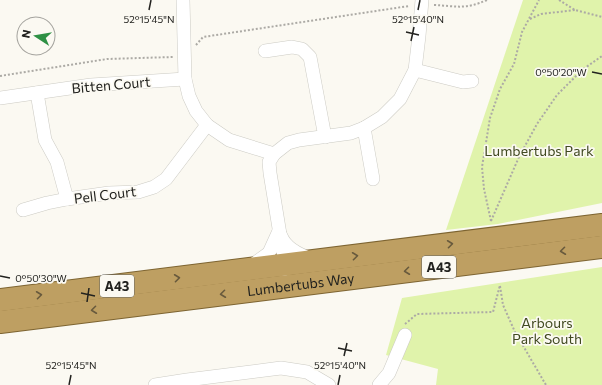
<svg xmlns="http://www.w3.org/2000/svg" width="602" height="385" font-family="Commissioner,sans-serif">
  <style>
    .green { fill: #e0f3ab }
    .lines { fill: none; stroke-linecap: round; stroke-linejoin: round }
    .minor-casing { stroke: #cccbc4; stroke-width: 14 }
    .trunk-casing { stroke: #7d6431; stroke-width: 24 }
    .path { stroke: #acaaa5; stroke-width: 2; stroke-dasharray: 2 2; stroke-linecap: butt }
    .minor { stroke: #fff; stroke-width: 13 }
    .trunk { stroke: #be9f62; stroke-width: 22 }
    .oneway { stroke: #685a3d }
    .ticks { fill: none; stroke: #22221f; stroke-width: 1.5 }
    .labels { text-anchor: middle; stroke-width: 3.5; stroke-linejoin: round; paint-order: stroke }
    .shield { fill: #fbf9f2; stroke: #63625e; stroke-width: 1 }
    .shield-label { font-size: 13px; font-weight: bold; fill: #22221f }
    .street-label { font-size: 14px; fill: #22221f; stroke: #fbf9f2 }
    .park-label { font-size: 14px; fill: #414a21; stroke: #fbf9f2 }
    .ticks-label { font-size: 10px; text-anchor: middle; fill: #22221f; stroke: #fbf9f2; stroke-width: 3.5; stroke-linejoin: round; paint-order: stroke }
  </style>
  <rect width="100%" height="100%" fill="#fbf9f2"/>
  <g class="green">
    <polygon points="523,0 602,0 602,203 498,224 446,230"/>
    <polygon points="602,267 602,385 436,385 438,369 386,355 402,298"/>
  </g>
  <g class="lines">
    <g class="minor-casing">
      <g id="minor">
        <polyline points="183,0 185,79 189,96 196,111 207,125 229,140 274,154"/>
        <polyline points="265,51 292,47 302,49 310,57 325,137"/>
        <polyline points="415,70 463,82 472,81"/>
        <polyline points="37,93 45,140 57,162 67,199"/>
        <polyline points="0,98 91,85 185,79"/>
        <polyline points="364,128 373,179"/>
        <polyline points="23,210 47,203 67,199 109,193 138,192 154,187 166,179 207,125"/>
        <path d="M281,236C286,249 300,255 312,259"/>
        <polyline points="251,266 269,253 279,231"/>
        <polyline points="284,270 285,265 270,173 269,162 274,154 288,143 299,140 351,133 364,128 382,117 400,99 415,70 419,36 422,0"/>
        <polyline points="155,385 187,380 281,368 307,372 329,385"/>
        <polyline points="379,385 389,373 405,335"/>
      </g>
    </g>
    <g class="trunk-casing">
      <g id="trunk">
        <polyline points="0,300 602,225"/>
        <path id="s1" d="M0,322L602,247"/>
      </g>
    </g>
    <g class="path">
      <polyline points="559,0 575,10 602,17"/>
      <path d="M434,5C456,6 465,10 487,0"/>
      <polyline points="530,19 541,14 575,10"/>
      <polyline points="196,45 203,37 409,6"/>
      <polyline points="0,76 107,59 173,57"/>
      <polyline points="491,221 484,189 482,167 490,118 500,89 514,64 522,32 539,0"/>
      <polyline points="491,221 519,157 537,124 557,95 582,70 602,56"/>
      <polyline points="500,286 503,305 515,332 546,385"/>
      <polyline points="405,324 417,314 493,312 500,285"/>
    </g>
    <use href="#minor" class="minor"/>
    <use href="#trunk" class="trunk"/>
  </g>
  <defs><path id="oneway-chevron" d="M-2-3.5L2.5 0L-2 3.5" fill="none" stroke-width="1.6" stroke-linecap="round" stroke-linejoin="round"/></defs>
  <g class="oneway">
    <use href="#oneway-chevron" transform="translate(450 244) rotate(-7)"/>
    <use href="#oneway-chevron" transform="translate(563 251) rotate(173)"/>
    <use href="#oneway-chevron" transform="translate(355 256) rotate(-7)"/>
    <use href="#oneway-chevron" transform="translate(407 271) rotate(173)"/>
    <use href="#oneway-chevron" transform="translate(177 278) rotate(-7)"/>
    <use href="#oneway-chevron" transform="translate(223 294) rotate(173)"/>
    <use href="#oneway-chevron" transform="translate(39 295) rotate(-7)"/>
    <use href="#oneway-chevron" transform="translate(94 310) rotate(173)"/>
  </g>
  <path class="ticks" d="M149,10L151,0M418,10L420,0M406,32L419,35M411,41L414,27M592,72L602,74M0,276L10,278M81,293L95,296M87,302L89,288M338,348L352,351M344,356L347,343M69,385L71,375M338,385L340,375"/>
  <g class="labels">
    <g class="shield">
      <rect x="422" y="256" width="34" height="22" rx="3"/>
      <rect x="100" y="275" width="34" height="22" rx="3"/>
    </g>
    <g class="shield-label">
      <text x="439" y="272">A43</text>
      <text x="117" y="291">A43</text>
    </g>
    <g class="street-label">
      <text transform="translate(111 85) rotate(-5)" y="5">Bitten Court</text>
      <text transform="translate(105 195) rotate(-7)" y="5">Pell Court</text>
      <text dy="5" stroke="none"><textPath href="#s1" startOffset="303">Lumbertubs Way</textPath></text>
    </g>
    <g class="park-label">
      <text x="539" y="156">Lumbertubs Park</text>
      <text x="547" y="328">Arbours<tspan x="547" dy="16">Park South</tspan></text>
    </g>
  </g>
  <g class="ticks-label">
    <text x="149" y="23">52°15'45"N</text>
    <text x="418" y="23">52°15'40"N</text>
    <text x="561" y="76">0°50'20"W</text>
    <text x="41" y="282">0°50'30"W</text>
    <text x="71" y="369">52°15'45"N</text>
    <text x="340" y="369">52°15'40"N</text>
  </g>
  <g transform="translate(36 36) rotate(282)"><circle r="19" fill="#fbf9f2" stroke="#a4a39e"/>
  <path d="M0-3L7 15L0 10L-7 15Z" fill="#2e9044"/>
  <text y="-6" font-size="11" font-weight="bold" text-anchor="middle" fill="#22221f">N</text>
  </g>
</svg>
